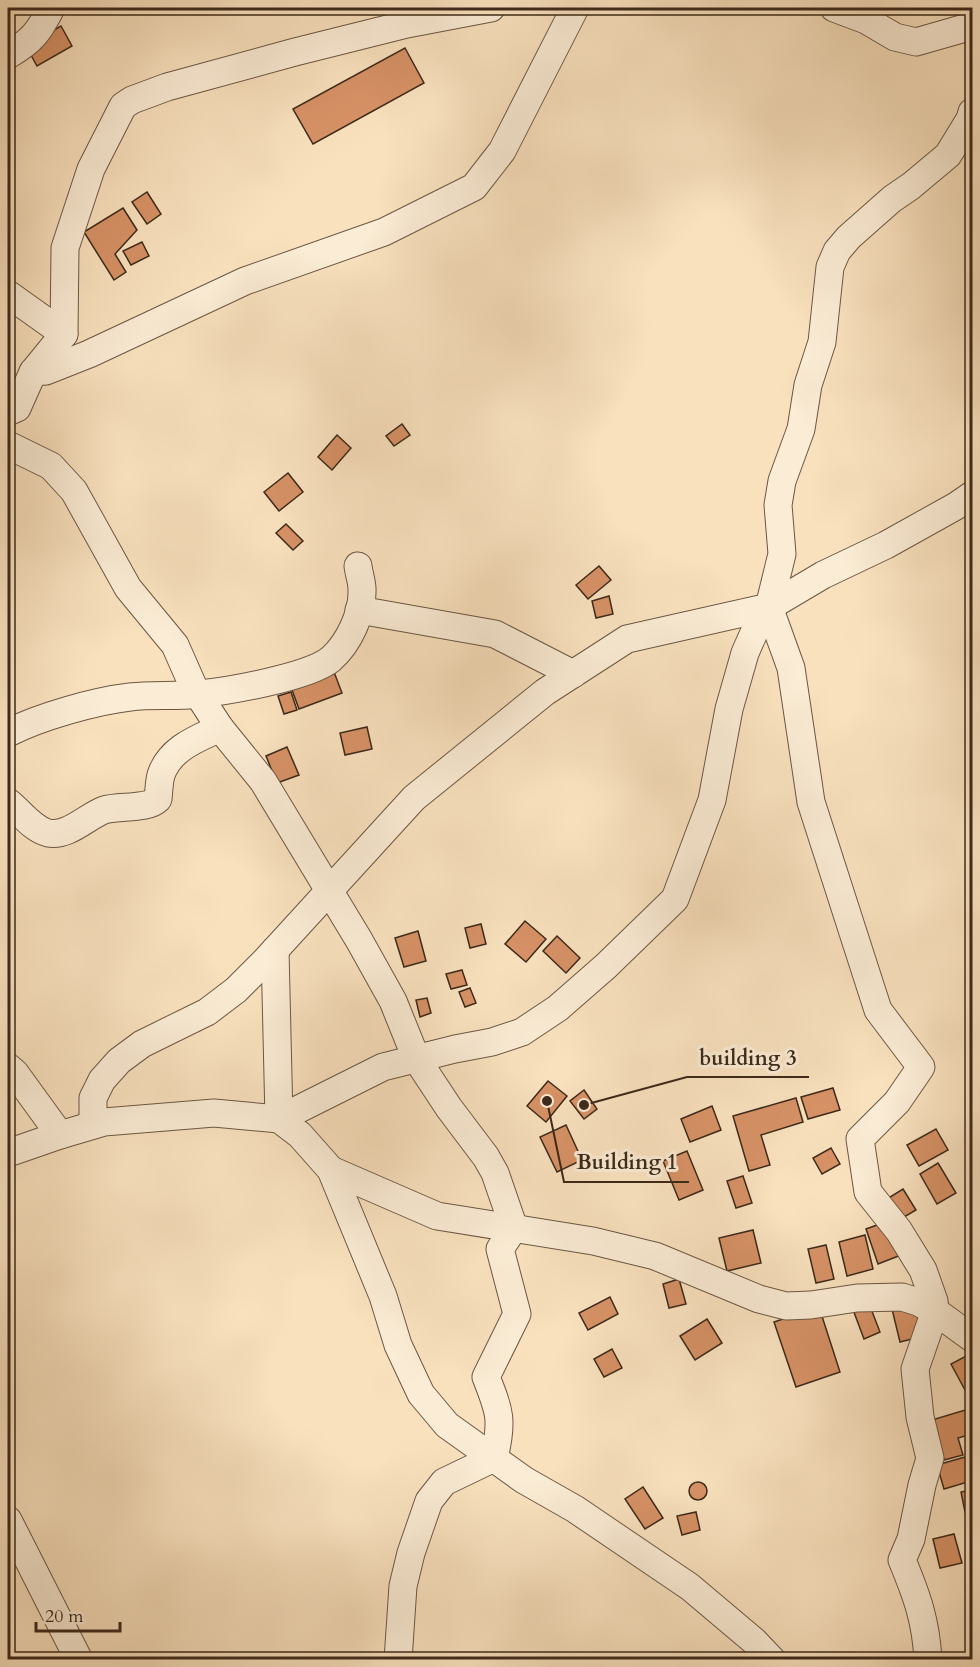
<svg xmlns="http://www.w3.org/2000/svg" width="980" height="1667" font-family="Cardo,serif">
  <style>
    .building { fill: #d79266; stroke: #3c291a; stroke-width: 1.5 }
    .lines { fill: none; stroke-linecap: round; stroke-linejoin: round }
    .street-casing { stroke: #6b5743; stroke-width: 29 }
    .street { stroke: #fbecd5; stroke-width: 27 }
    .leader { fill: none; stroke: #3c291a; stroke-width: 2 }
    .callout-dot { fill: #3c291a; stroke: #fbecd5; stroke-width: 2 }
    .callout-label { font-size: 21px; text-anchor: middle; font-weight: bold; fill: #3c291a; stroke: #fbecd5; stroke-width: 6; stroke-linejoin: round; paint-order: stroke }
  </style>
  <rect width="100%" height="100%" fill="#f9e1be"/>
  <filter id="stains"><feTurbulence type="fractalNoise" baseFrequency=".00333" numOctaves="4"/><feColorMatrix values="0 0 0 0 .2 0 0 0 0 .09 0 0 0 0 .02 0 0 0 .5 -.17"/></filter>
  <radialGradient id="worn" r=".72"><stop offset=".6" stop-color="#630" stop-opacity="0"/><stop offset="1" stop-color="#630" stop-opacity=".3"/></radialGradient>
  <g class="building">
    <polygon points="61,26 72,46 37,66 26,46"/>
    <polygon points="405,48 424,83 313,144 293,109"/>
    <polygon points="147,192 161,214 147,224 132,202"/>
    <polygon points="123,208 137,230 115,254 126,272 114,280 84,232"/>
    <polygon points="142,242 149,256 131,265 123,251"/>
    <polygon points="402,424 410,435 394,446 386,436"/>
    <polygon points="337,435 351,448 332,470 318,457"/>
    <polygon points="288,473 303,492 279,511 264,492"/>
    <polygon points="286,524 303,541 293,550 276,533"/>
    <polygon points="599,566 611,580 588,599 576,585"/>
    <polygon points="609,596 613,614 596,618 592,601"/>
    <polygon points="331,664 342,693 299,709 288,679"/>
    <polygon points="291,692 297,710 284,714 278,696"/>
    <polygon points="367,727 372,749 345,755 340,733"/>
    <polygon points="287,747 299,775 277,783 266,756"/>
    <polygon points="525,921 546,939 526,962 505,944"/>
    <polygon points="481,924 486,944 470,948 465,928"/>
    <polygon points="418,931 426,961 404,967 395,938"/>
    <polygon points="557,936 580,958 566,973 543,951"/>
    <polygon points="462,970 467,985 451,989 446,974"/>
    <polygon points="470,988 476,1003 465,1007 459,992"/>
    <polygon points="427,998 431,1013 420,1017 416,1000"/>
    <polygon points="548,1081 567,1096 546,1122 527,1106"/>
    <polygon points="833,1088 840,1110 808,1119 801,1097"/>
    <polygon points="584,1090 597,1109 584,1119 570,1101"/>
    <polygon points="796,1098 803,1122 761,1135 770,1165 749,1171 733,1116"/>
    <polygon points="712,1106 721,1130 690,1142 681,1119"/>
    <polygon points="566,1125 582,1160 557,1172 540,1137"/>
    <polygon points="936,1129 948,1150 919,1166 907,1145"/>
    <polygon points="831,1148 840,1164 822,1174 813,1158"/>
    <polygon points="687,1151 703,1190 679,1200 663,1161"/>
    <polygon points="938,1163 956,1193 937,1204 920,1174"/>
    <polygon points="743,1176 752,1203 736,1208 727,1181"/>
    <polygon points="903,1189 916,1210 894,1223 882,1202"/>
    <polygon points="888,1221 901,1255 878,1264 866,1229"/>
    <polygon points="753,1230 761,1263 727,1271 719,1238"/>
    <polygon points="865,1235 873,1269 847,1276 839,1242"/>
    <polygon points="826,1245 834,1279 816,1283 808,1249"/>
    <polygon points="679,1279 686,1304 669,1308 663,1284"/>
    <polygon points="610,1297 618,1314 588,1330 579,1313"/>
    <polygon points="868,1301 880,1332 864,1339 852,1307"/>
    <polygon points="916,1303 924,1336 900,1342 892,1309"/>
    <polygon points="819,1307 840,1372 796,1387 774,1322"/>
    <polygon points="707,1319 722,1343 695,1360 680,1336"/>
    <polygon points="612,1349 622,1368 604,1377 594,1359"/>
    <polygon points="972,1353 972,1403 951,1364"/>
    <polygon points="972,1408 972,1434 958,1438 963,1455 944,1460 932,1420"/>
    <polygon points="965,1457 971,1481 944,1489 937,1465"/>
    <circle cx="698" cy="1491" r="9"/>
    <polygon points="643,1487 663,1518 645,1529 625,1499"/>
    <polygon points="972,1490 972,1511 965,1512 961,1492"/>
    <polygon points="696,1512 700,1530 682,1535 677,1516"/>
    <polygon points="954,1534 962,1563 940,1568 933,1539"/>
  </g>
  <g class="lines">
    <g class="street-casing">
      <g id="street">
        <polyline points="834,8 866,20 895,37 916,42 972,26"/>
        <path d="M8,55C32,41 39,32 51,8"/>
        <polyline points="8,294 64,334 33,372"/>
        <polyline points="64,334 65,248 91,169 123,106 132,100 167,87 295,52 407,24 491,8"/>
        <polyline points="8,412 17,408 33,372 46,371 89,354 245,281 384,232 474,187 502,151 575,8"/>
        <path d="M8,445L51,466L74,491L128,588L175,645L194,688L220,728L263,781L359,940L393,1001L416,1058L449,1108L486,1157L495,1173L514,1228L500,1249L517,1314L486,1377C500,1412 503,1421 494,1458L444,1482L429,1501L411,1553L403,1586L398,1660"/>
        <polyline points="359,610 495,634 573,674"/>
        <path d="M8,733C39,717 95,701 130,697C153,694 176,697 199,694C229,691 309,677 331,659C349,643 363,613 362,589C362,582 359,574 358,566"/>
        <path d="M8,802C21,812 32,829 48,833C68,837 86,817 104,810C119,805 147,810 158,799C159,791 159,782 161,775C170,748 197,739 220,728"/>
        <polyline points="275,950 279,1119 383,1067 455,1049 492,1042 522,1032 558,1008 606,966 675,899 712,800 729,709 745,653 756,628 769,607 823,575 886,545 956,506 972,495"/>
        <polyline points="8,1067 15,1073 60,1135"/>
        <polyline points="93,1125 93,1098 102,1080 119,1061 142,1044 207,1012 236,990 265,961 414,798 545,692 627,639 769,607"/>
        <polyline points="8,1153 60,1135 104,1122 214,1113 279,1119 300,1135 331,1170 383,1296 398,1345 421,1394 447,1425 524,1480 575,1509 690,1587 754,1641 772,1660"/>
        <polyline points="331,1170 437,1216 593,1241 655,1256 759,1299 786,1306 811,1305 857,1298 902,1297 918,1302 935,1311 972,1338"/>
        <polyline points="8,1520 79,1660"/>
        <path d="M928,1660C926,1621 917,1596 902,1560L911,1539L922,1485L930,1458L920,1417L915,1369L935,1311L934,1301L923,1270L899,1231L868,1192L860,1139L897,1102L921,1067L878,1010L811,802L791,668L769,607L782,554L778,505L782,481L801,429L808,385L822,342L830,267L837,251L849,237L892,199L911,186L948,155L970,119L972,112"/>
      </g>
    </g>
    <use href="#street" class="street"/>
  </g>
  <path class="leader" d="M584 1105L687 1077H809M547 1101L564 1182H689"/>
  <g class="callout-dot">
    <circle cx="584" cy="1105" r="6"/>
    <circle cx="547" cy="1101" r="6"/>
  </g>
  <g class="callout-label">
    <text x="748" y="1065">building 3</text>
    <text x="627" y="1169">Building 1</text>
  </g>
  <rect width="980" height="1667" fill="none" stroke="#f9e1be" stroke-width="30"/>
  <rect x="9" y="9" width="962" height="1649" fill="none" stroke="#3c291a" stroke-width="3"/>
  <rect x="15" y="15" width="950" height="1637" fill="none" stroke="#3c291a" stroke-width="1.5"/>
  <path d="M36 1622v9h84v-9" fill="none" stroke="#3c291a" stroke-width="3"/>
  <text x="45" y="1622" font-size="18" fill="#3c291a" stroke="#fbecd5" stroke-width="4.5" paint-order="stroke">20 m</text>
  <rect width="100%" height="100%" filter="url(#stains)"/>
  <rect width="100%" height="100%" fill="url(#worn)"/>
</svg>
